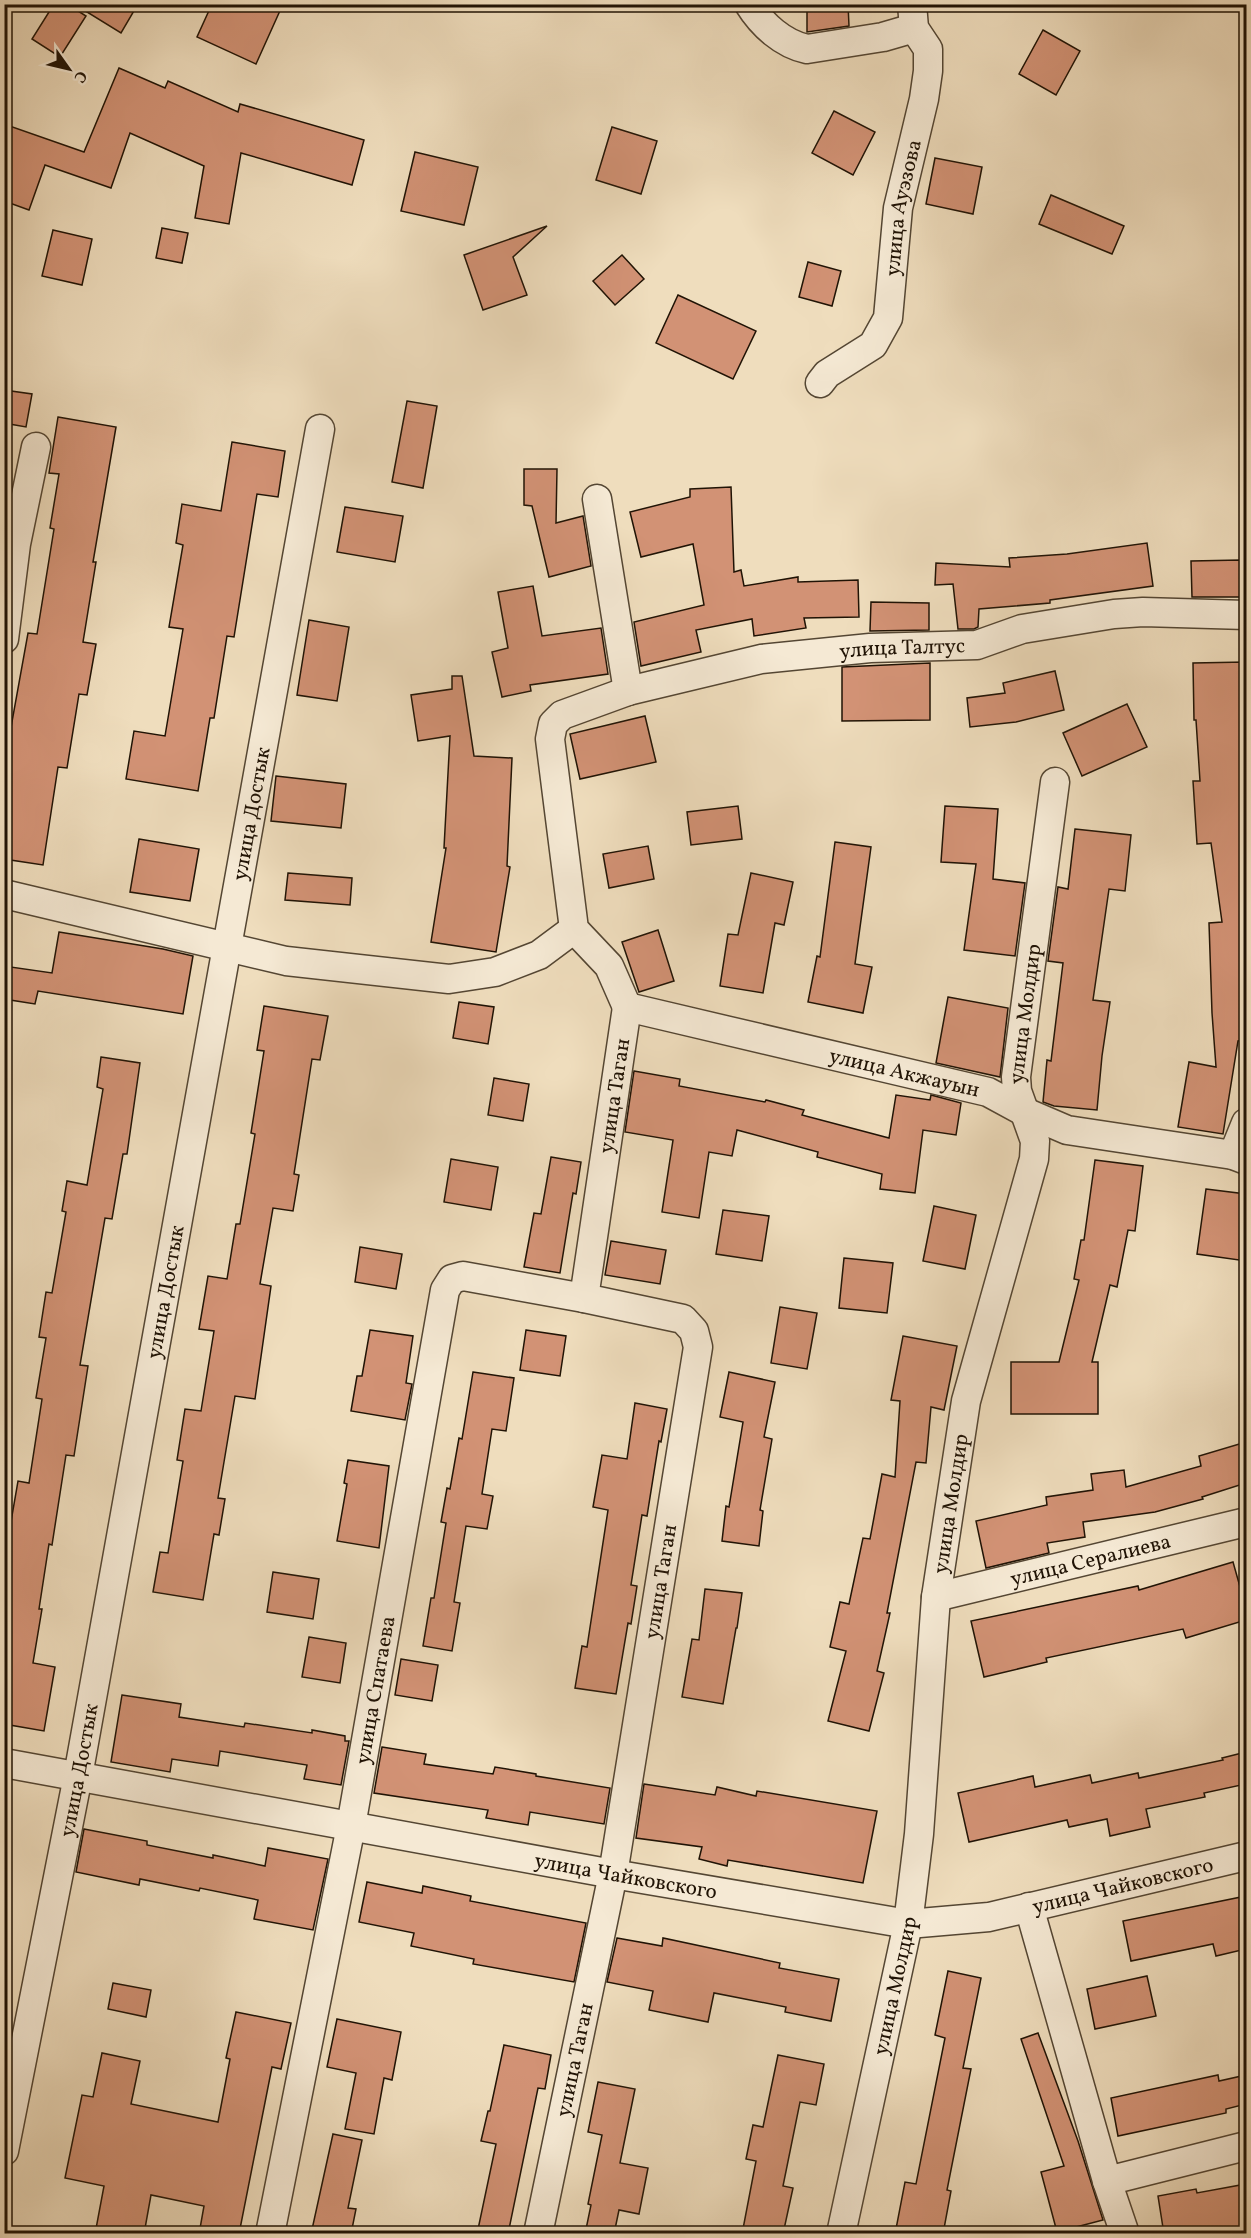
<svg xmlns="http://www.w3.org/2000/svg" width="1251" height="2238" font-family="Vollkorn,serif">
  <style>
    .building { fill: #d29275; stroke: #201305; stroke-width: 1.5 }
    .lines { fill: none; stroke-linecap: round; stroke-linejoin: round }
    .minor-casing { stroke: #544633; stroke-width: 31 }
    .minor { stroke: #f5e9d4; stroke-width: 28 }
    .labels { text-anchor: middle; stroke-width: 4.5; stroke-linejoin: round; paint-order: stroke }
    .street-label { font-size: 21px; fill: #201305; stroke: #f5e9d4 }
  </style>
  <rect width="100%" height="100%" fill="#efddbd"/>
  <filter id="stains"><feTurbulence type="fractalNoise" baseFrequency=".00333" numOctaves="4"/><feColorMatrix values="0 0 0 0 .2 0 0 0 0 .09 0 0 0 0 .02 0 0 0 .5 -.17"/></filter>
  <radialGradient id="worn" r=".72"><stop offset=".6" stop-color="#630" stop-opacity="0"/><stop offset="1" stop-color="#630" stop-opacity=".3"/></radialGradient>
  <g class="building">
    <polygon points="54,4 67,4 86,16 60,57 32,39"/>
    <polygon points="74,4 138,4 121,33"/>
    <polygon points="212,4 283,4 256,64 197,37"/>
    <polygon points="848,4 849,26 807,32 807,5"/>
    <polygon points="1043,30 1080,51 1056,95 1019,74"/>
    <polygon points="119,68 165,88 168,81 238,112 240,104 364,140 352,185 241,153 229,224 195,218 204,166 130,133 111,188 45,165 29,210 4,201 4,124 84,152"/>
    <polygon points="834,111 875,132 853,175 812,153"/>
    <polygon points="612,127 657,141 641,194 596,180"/>
    <polygon points="415,152 478,167 464,225 401,211"/>
    <polygon points="935,158 982,167 973,214 926,204"/>
    <polygon points="1051,195 1124,226 1112,254 1039,224"/>
    <polygon points="547,226 513,257 527,295 483,310 464,255"/>
    <polygon points="162,228 188,233 182,263 156,258"/>
    <polygon points="53,230 92,239 82,285 42,276"/>
    <polygon points="622,255 644,279 615,305 593,281"/>
    <polygon points="808,262 841,271 832,306 799,297"/>
    <polygon points="678,295 756,331 733,379 656,343"/>
    <polygon points="4,390 32,394 26,427 4,423"/>
    <polygon points="407,401 437,406 423,488 392,482"/>
    <polygon points="58,417 116,427 93,562 96,562 83,642 96,644 87,695 79,694 67,768 58,767 43,865 4,859 4,766 28,633 37,634 54,529 50,528 59,474 49,473"/>
    <polygon points="232,442 285,451 278,497 257,494 234,637 227,636 214,718 210,718 198,791 126,779 134,731 165,736 183,629 169,627 183,545 176,543 182,504 221,511"/>
    <polygon points="524,469 557,469 556,523 583,516 591,566 549,577 532,506 524,505"/>
    <polygon points="731,487 734,572 741,570 744,586 798,577 798,582 858,580 859,617 804,618 806,628 754,636 752,619 696,630 701,652 641,666 634,622 704,605 693,544 641,557 630,512 690,497 690,489"/>
    <polygon points="345,507 403,516 395,562 337,552"/>
    <polygon points="1147,543 1153,586 1050,600 1050,603 979,609 978,627 974,629 958,629 953,584 935,585 936,563 1010,567 1009,558 1067,554"/>
    <polygon points="1241,560 1241,597 1192,597 1191,561"/>
    <polygon points="533,586 542,636 601,628 608,674 530,685 531,691 502,697 492,652 508,648 498,592"/>
    <polygon points="871,602 929,603 929,630 870,631"/>
    <polygon points="309,620 349,627 337,701 297,695"/>
    <polygon points="1246,662 1246,718 1241,718 1244,778 1246,778 1246,1040 1238,1041 1223,1134 1178,1127 1189,1062 1216,1067 1212,1013 1209,923 1222,922 1211,843 1197,844 1193,781 1200,781 1196,720 1194,720 1193,663"/>
    <polygon points="930,663 930,720 842,721 842,667"/>
    <polygon points="1055,671 1064,710 1016,722 970,727 967,698 1005,693 1003,683"/>
    <polygon points="452,676 462,676 474,756 512,758 507,866 510,867 496,952 431,942 446,848 444,848 450,736 418,741 411,695 452,689"/>
    <polygon points="1127,704 1147,747 1082,776 1063,733"/>
    <polygon points="645,716 656,762 580,779 570,734"/>
    <polygon points="276,776 346,784 341,828 271,821"/>
    <polygon points="738,806 742,839 691,845 687,812"/>
    <polygon points="945,806 998,809 993,879 1025,883 1015,956 964,950 976,864 941,862"/>
    <polygon points="1075,829 1131,835 1125,891 1109,889 1093,1000 1110,1002 1102,1056 1097,1110 1054,1106 1043,1102 1047,1060 1051,1061 1063,963 1048,961 1058,887 1068,889"/>
    <polygon points="139,839 199,849 190,901 130,892"/>
    <polygon points="835,842 871,847 855,964 872,967 863,1013 808,1002 817,956 820,957"/>
    <polygon points="648,846 654,879 609,888 603,854"/>
    <polygon points="288,873 352,878 350,905 285,900"/>
    <polygon points="751,873 793,882 784,925 775,923 763,993 720,986 728,934 738,935"/>
    <polygon points="658,930 674,981 639,992 622,942"/>
    <polygon points="59,932 163,949 193,956 183,1014 38,991 35,1004 4,999 4,966 52,973"/>
    <polygon points="948,997 1008,1008 1000,1077 936,1063"/>
    <polygon points="459,1002 494,1007 488,1044 453,1038"/>
    <polygon points="264,1006 328,1016 320,1060 312,1059 294,1174 299,1175 293,1211 273,1208 260,1284 271,1286 255,1399 235,1396 218,1498 225,1499 219,1535 214,1534 203,1600 153,1592 160,1552 168,1553 183,1461 177,1460 185,1409 201,1411 214,1331 199,1329 208,1276 227,1279 236,1224 240,1224 255,1134 251,1133 264,1051 257,1050"/>
    <polygon points="101,1057 140,1063 127,1154 123,1154 112,1219 105,1218 80,1365 88,1366 74,1456 66,1455 52,1545 49,1544 39,1609 42,1609 33,1663 55,1667 44,1731 4,1724 4,1562 18,1481 29,1483 42,1399 36,1398 46,1338 39,1337 46,1292 52,1293 66,1212 62,1211 67,1181 87,1185 103,1089 97,1087"/>
    <polygon points="634,1071 680,1079 679,1086 765,1102 766,1100 804,1110 802,1115 889,1138 896,1095 930,1100 931,1095 961,1103 956,1135 923,1130 915,1193 880,1189 882,1174 817,1157 818,1152 737,1130 732,1156 709,1152 699,1218 662,1212 673,1140 625,1132"/>
    <polygon points="494,1078 529,1084 523,1121 488,1115"/>
    <polygon points="551,1157 581,1162 576,1194 573,1193 560,1273 524,1267 534,1213 541,1214"/>
    <polygon points="451,1159 498,1167 491,1210 444,1202"/>
    <polygon points="1095,1160 1143,1166 1135,1231 1128,1230 1117,1287 1110,1285 1092,1362 1098,1362 1098,1414 1011,1414 1011,1362 1059,1362 1079,1280 1074,1279 1081,1240 1084,1240"/>
    <polygon points="1206,1189 1246,1194 1246,1261 1197,1254"/>
    <polygon points="934,1206 976,1215 965,1269 923,1261"/>
    <polygon points="723,1210 769,1216 762,1261 716,1254"/>
    <polygon points="611,1241 666,1250 660,1284 605,1275"/>
    <polygon points="360,1247 402,1254 396,1289 355,1282"/>
    <polygon points="844,1258 893,1263 887,1313 839,1308"/>
    <polygon points="780,1307 817,1313 807,1369 771,1363"/>
    <polygon points="370,1330 413,1336 406,1383 412,1384 405,1420 351,1411 357,1376 362,1376"/>
    <polygon points="526,1330 566,1336 560,1376 520,1370"/>
    <polygon points="903,1336 957,1346 944,1410 931,1407 926,1463 916,1462 887,1613 890,1613 877,1671 884,1673 869,1731 828,1721 846,1651 830,1647 840,1602 849,1604 863,1538 870,1539 882,1474 895,1477 900,1401 891,1400"/>
    <polygon points="473,1372 514,1378 506,1431 492,1429 482,1494 493,1496 487,1529 466,1526 454,1602 460,1603 452,1651 423,1646 431,1598 434,1598 446,1523 441,1522 447,1488 450,1489 459,1438 462,1439"/>
    <polygon points="729,1372 775,1382 764,1437 772,1439 760,1510 763,1511 759,1546 722,1541 726,1506 729,1507 743,1422 720,1417"/>
    <polygon points="635,1403 667,1409 661,1442 659,1441 647,1516 642,1515 631,1585 637,1586 631,1624 628,1623 616,1694 575,1688 582,1646 587,1647 608,1510 593,1507 602,1455 627,1459"/>
    <polygon points="1246,1442 1246,1483 1202,1497 1203,1499 1155,1512 1083,1522 1085,1537 1047,1543 1049,1553 986,1568 976,1521 1047,1505 1046,1497 1093,1490 1091,1474 1124,1470 1126,1487 1201,1466 1199,1456"/>
    <polygon points="348,1460 389,1466 379,1548 337,1541 347,1484 344,1483"/>
    <polygon points="1233,1562 1246,1608 1246,1620 1186,1638 1183,1629 1046,1658 1047,1662 984,1677 971,1621 1138,1586 1139,1590"/>
    <polygon points="273,1572 319,1579 313,1619 267,1612"/>
    <polygon points="705,1589 742,1593 737,1628 736,1628 723,1704 682,1697 692,1639 699,1640"/>
    <polygon points="309,1637 346,1643 340,1683 302,1677"/>
    <polygon points="401,1659 438,1665 432,1701 395,1695"/>
    <polygon points="122,1695 181,1704 179,1717 244,1727 245,1723 312,1733 312,1730 345,1736 345,1741 349,1741 341,1785 304,1779 307,1765 220,1751 218,1766 172,1759 170,1772 111,1762"/>
    <polygon points="382,1747 426,1754 424,1764 493,1774 495,1767 536,1774 536,1776 610,1788 604,1824 530,1812 528,1825 486,1818 488,1810 374,1793"/>
    <polygon points="1246,1752 1246,1784 1204,1793 1205,1797 1146,1809 1150,1827 1110,1836 1107,1819 1069,1827 1067,1820 969,1842 958,1793 1033,1776 1035,1787 1090,1775 1092,1783 1138,1773 1139,1778 1223,1760 1222,1758"/>
    <polygon points="644,1784 715,1795 717,1787 756,1796 757,1791 877,1811 863,1883 728,1860 727,1866 699,1859 702,1847 636,1838"/>
    <polygon points="84,1829 147,1841 147,1845 213,1858 213,1855 265,1866 268,1848 328,1859 313,1930 254,1919 258,1900 200,1888 199,1891 140,1879 139,1885 76,1872"/>
    <polygon points="367,1882 422,1893 423,1886 471,1896 470,1901 586,1923 574,1982 473,1964 474,1959 411,1946 414,1933 359,1922"/>
    <polygon points="1246,1896 1246,1949 1216,1956 1213,1944 1131,1961 1123,1921"/>
    <polygon points="617,1938 662,1946 663,1938 780,1963 779,1968 839,1979 831,2021 785,2012 786,2007 714,1993 708,2022 649,2010 653,1991 607,1982"/>
    <polygon points="948,1971 981,1978 963,2068 971,2069 947,2190 951,2191 943,2234 895,2234 905,2182 916,2184 945,2038 935,2035"/>
    <polygon points="1147,1976 1156,2016 1095,2029 1087,1989"/>
    <polygon points="113,1983 151,1990 146,2017 108,2009"/>
    <polygon points="236,2012 291,2023 281,2069 272,2067 239,2234 199,2234 204,2206 151,2195 144,2234 95,2234 104,2186 65,2178 82,2095 93,2097 102,2053 140,2061 131,2104 218,2122 230,2059 226,2058"/>
    <polygon points="337,2019 401,2032 392,2080 384,2078 374,2134 345,2129 356,2073 327,2067"/>
    <polygon points="1038,2033 1078,2141 1103,2220 1057,2232 1041,2172 1064,2166 1021,2039"/>
    <polygon points="504,2045 551,2055 545,2089 538,2088 508,2234 477,2234 496,2144 481,2141 488,2111 490,2111"/>
    <polygon points="778,2055 824,2064 816,2105 800,2102 783,2186 793,2188 783,2234 742,2234 756,2161 746,2159 753,2125 763,2127"/>
    <polygon points="1218,2075 1219,2081 1246,2075 1246,2104 1226,2109 1226,2113 1118,2136 1111,2098"/>
    <polygon points="598,2082 635,2089 620,2163 648,2168 639,2214 619,2210 614,2234 585,2234 591,2205 588,2204 602,2135 588,2132"/>
    <polygon points="333,2134 362,2140 348,2208 356,2209 351,2234 311,2234"/>
    <polygon points="1246,2184 1246,2234 1164,2234 1158,2196 1196,2189 1197,2193"/>
  </g>
  <g class="lines">
    <g class="minor-casing">
      <g id="minor">
        <path d="M749,4C762,25 783,44 807,49L883,37L914,28"/>
        <path id="s1" d="M820,383L827,374L873,345L888,318L898,208L924,99L928,71V49L914,28L912,4"/>
        <polyline points="597,499 628,691"/>
        <polyline points="4,639 16,544 36,447"/>
        <polyline points="4,894 286,961 449,979 495,972 539,955 574,929"/>
        <path id="s2" d="M627,1007L609,966L574,929L550,739L553,724L562,715L628,691L761,659L870,648L977,645L1022,629L1114,614L1143,612L1246,615"/>
        <path id="s3" d="M627,1007L988,1092L1025,1112L1067,1130L1233,1155L1246,1160"/>
        <polyline points="1233,1155 1246,1123"/>
        <path id="s4" d="M936,1597L1246,1522"/>
        <path id="s5" d="M4,1763L613,1874L908,1924L989,1917L1246,1856"/>
        <polyline points="1029,1907 1107,2181 1125,2234"/>
        <path id="s6" d="M4,2151L78,1776L320,429"/>
        <polyline points="1107,2181 1246,2146"/>
        <path id="s7" d="M270,2234L351,1826L445,1290L452,1279L463,1276L584,1298"/>
        <path id="s8" d="M538,2234L613,1874L698,1347L694,1331L683,1319L584,1298L627,1007"/>
        <path id="s9" d="M841,2234L908,1924L919,1834L936,1597L966,1401L1034,1159L1035,1141L1017,1091L1016,1077L1055,782"/>
      </g>
    </g>
    <use href="#minor" class="minor"/>
  </g>
  <g class="labels">
    <g class="street-label">
      <text dy="7" stroke="none"><textPath href="#s1" startOffset="208">улица Ауэзова</textPath></text>
      <text dy="7" stroke="none"><textPath href="#s2" startOffset="664">улица Талтус</textPath></text>
      <text dy="7" stroke="none"><textPath href="#s6" startOffset="1360">улица Достык</textPath></text>
      <text dy="7" stroke="none"><textPath href="#s9" startOffset="1244">улица Молдир</textPath></text>
      <text dy="7" stroke="none"><textPath href="#s3" startOffset="285">улица Акжауын</textPath></text>
      <text dy="7" stroke="none"><textPath href="#s8" startOffset="1240">улица Таган</textPath></text>
      <text dy="7" stroke="none"><textPath href="#s6" startOffset="874">улица Достык</textPath></text>
      <text dy="7" stroke="none"><textPath href="#s9" startOffset="740">улица Молдир</textPath></text>
      <text dy="7" stroke="none"><textPath href="#s4" startOffset="159">улица Сералиева</textPath></text>
      <text dy="7" stroke="none"><textPath href="#s8" startOffset="664">улица Таган</textPath></text>
      <text dy="7" stroke="none"><textPath href="#s7" startOffset="554">улица Спатаева</textPath></text>
      <text dy="7" stroke="none"><textPath href="#s6" startOffset="388">улица Достык</textPath></text>
      <text dy="7" stroke="none"><textPath href="#s5" startOffset="632">улица Чайковского</textPath></text>
      <text dy="7" stroke="none"><textPath href="#s5" startOffset="1137">улица Чайковского</textPath></text>
      <text dy="7" stroke="none"><textPath href="#s9" startOffset="254">улица Молдир</textPath></text>
      <text dy="7" stroke="none"><textPath href="#s8" startOffset="178">улица Таган</textPath></text>
    </g>
  </g>
  <rect width="1251" height="2238" fill="none" stroke="#efddbd" stroke-width="24"/>
  <rect x="6" y="6" width="1239" height="2226" fill="none" stroke="#201305" stroke-width="3"/>
  <rect x="12" y="12" width="1227" height="2214" fill="none" stroke="#201305" stroke-width="1.5"/>
  <g transform="translate(69 69) rotate(124)" stroke="#f5e9d4" stroke-width="4.5" paint-order="stroke">
  <path d="M0-4.5L10 22L0 15L-10 22Z" fill="#201305"/>
  <text y="-9" font-size="16" font-weight="bold" text-anchor="middle" fill="#201305">С</text>
  </g>
  <rect width="100%" height="100%" filter="url(#stains)"/>
  <rect width="100%" height="100%" fill="url(#worn)"/>
</svg>
